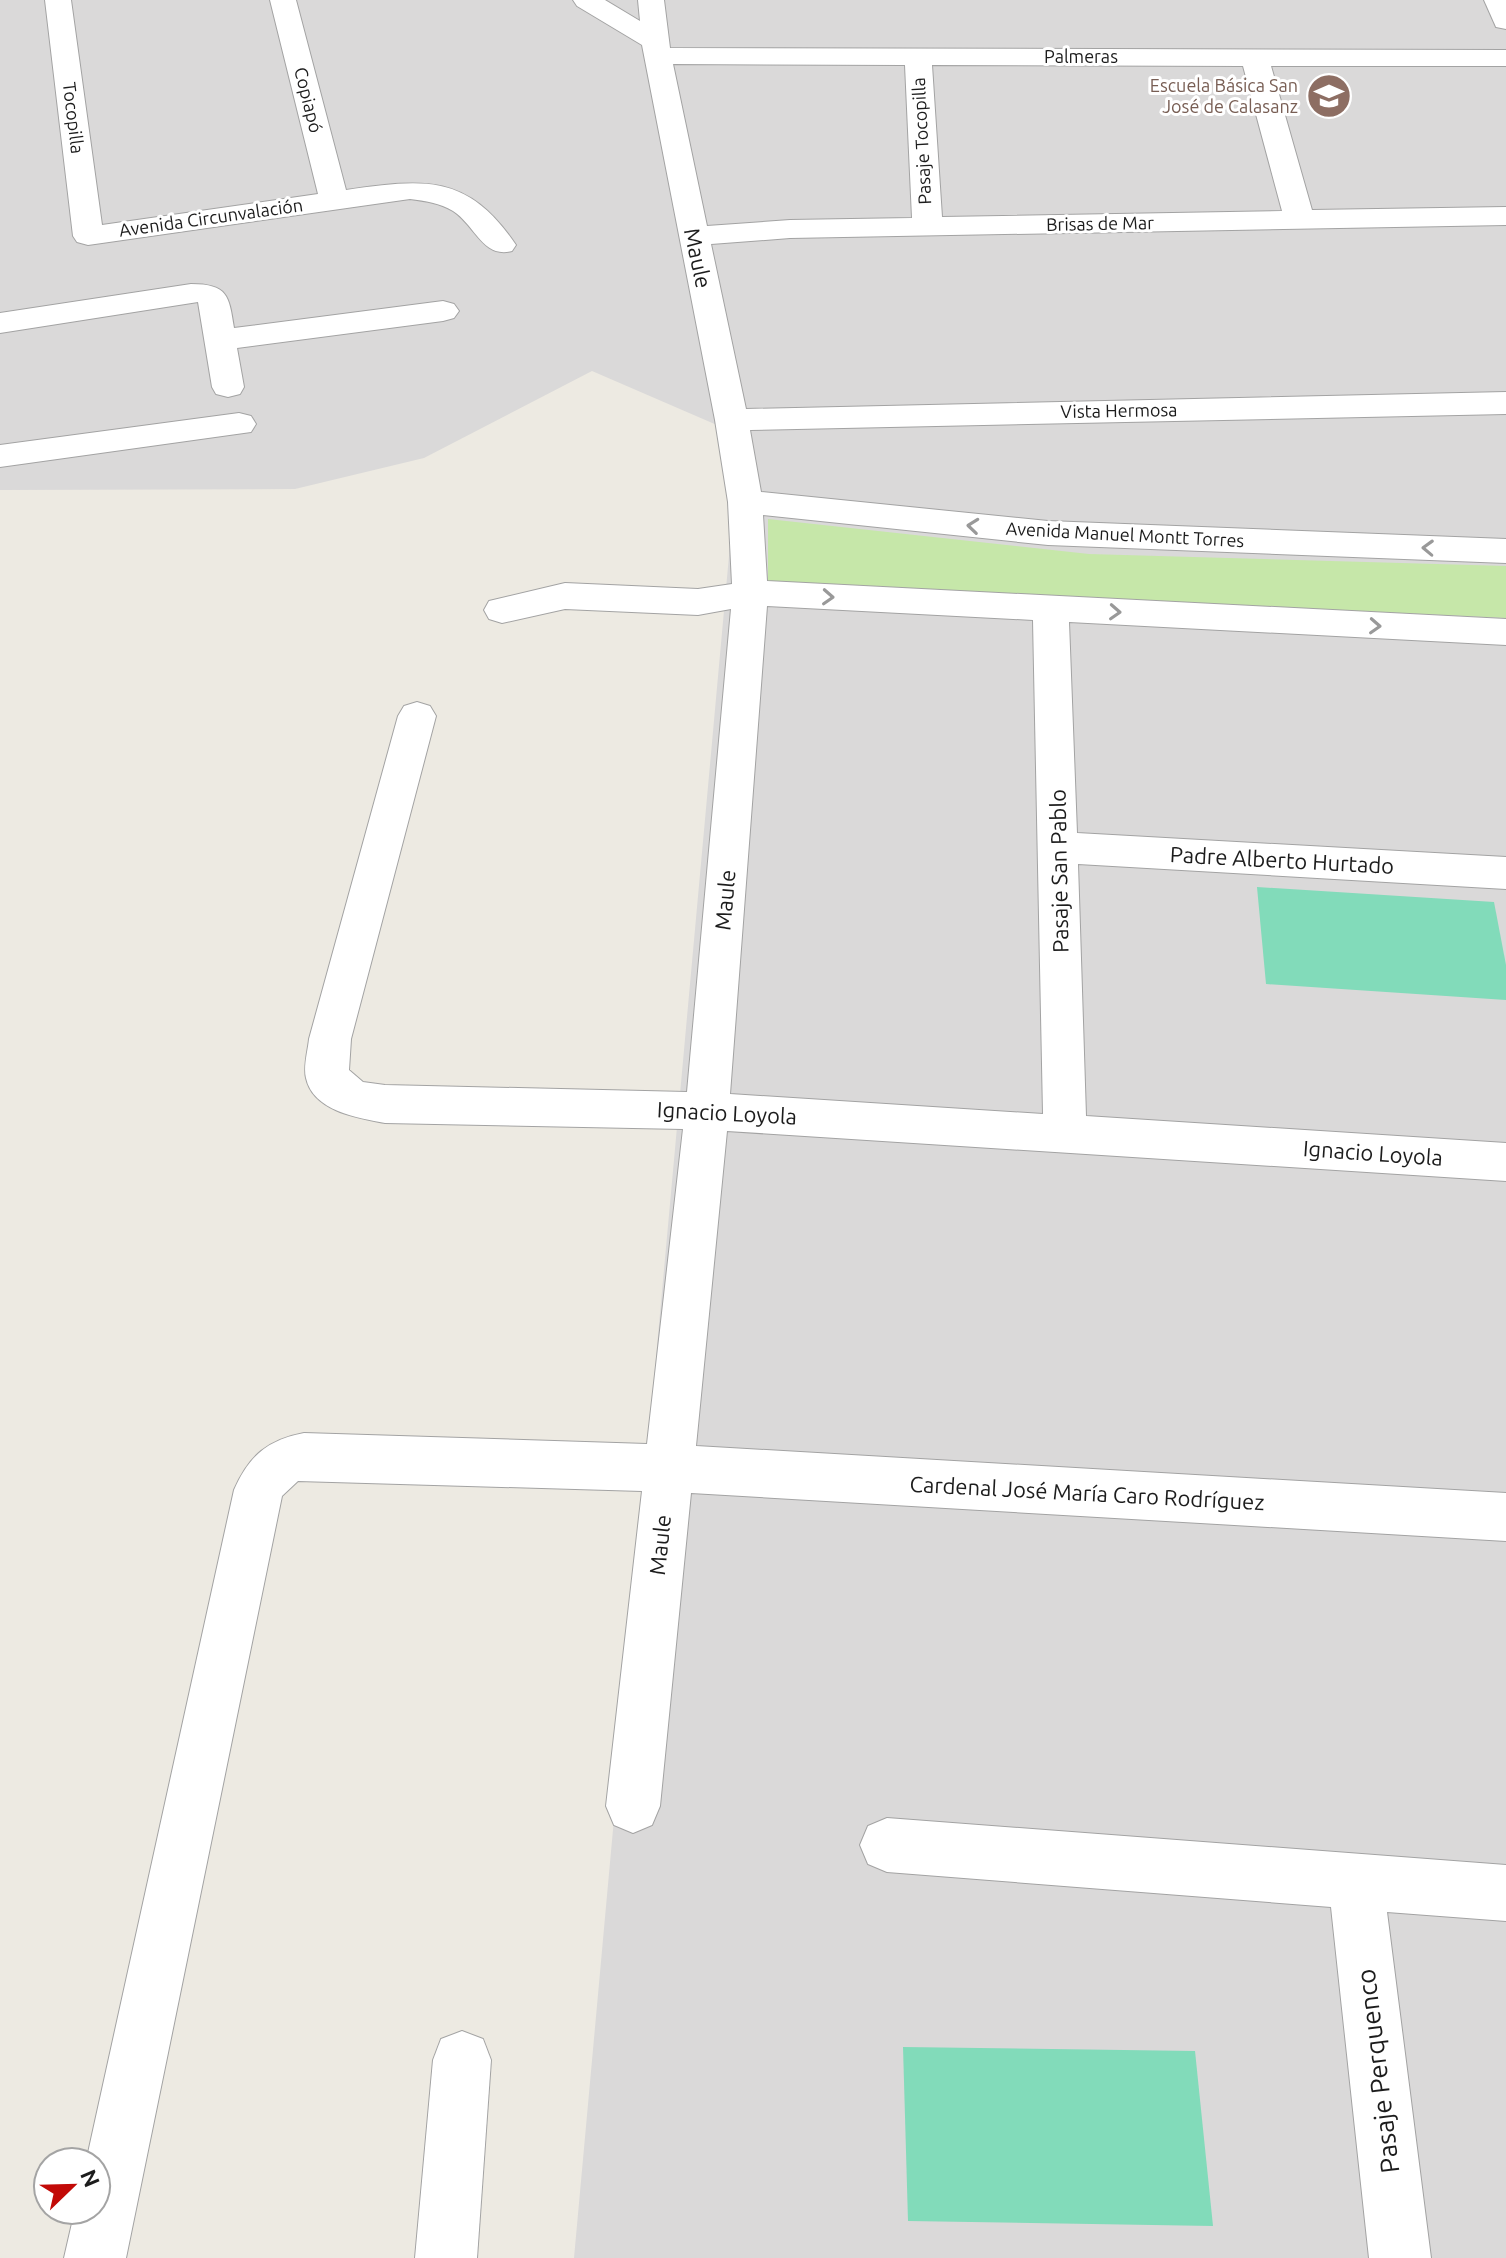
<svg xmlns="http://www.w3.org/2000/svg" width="1506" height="2258" font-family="Ubuntu,sans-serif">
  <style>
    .residential { fill: #dad9d9 }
    .grass { fill: #c6e7a9 }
    .pitch { fill: #82dbba }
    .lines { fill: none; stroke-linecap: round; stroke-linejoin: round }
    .minor-casing { stroke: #a3a3a3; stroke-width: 2 }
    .minor { fill: #fff; fill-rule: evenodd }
    .oneway { stroke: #999 }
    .labels { text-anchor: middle; stroke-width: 6; stroke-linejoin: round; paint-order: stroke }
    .far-street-label { font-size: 18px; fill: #1c1c1c; stroke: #fff }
    .far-education-label { font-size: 18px; fill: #785e54; stroke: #fff; text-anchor: end }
    .street-label { font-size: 22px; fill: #1c1c1c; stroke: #fff }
    .near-street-label { font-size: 26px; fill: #1c1c1c; stroke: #fff }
  </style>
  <rect width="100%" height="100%" fill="#edeae2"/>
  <polygon class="residential" points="0,0 1506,0 1506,2258 574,2258 740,435 592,371 424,458 295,489 0,490"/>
  <polygon class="grass" points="768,519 1089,554 1506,566 1506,618 768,583"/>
  <g class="pitch">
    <polygon points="1257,887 1494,902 1506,965 1506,1000 1266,984"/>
    <polygon points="903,2047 1195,2051 1213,2226 908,2221"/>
  </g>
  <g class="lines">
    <g class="minor-casing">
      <g id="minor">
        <path d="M45,0H71L102,225L318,194L270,0H296L346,190C425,179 467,173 516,245L512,251C483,259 475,225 453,211C440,203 425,201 410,199L88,245L77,242L73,236Z"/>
        <path d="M573,0H605L640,21L638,0H664L670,48L1506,50V66H1271L1312,210L1506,207V225L790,238L711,244L746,409L1506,392V414L750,430L761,492L1048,521L1506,539V563L1048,545L763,515L767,581L1506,619V645L1069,622L1077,833L1506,857V889L1078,864L1086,1116L1506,1143V1181L727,1131L696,1446L1506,1493V1541L691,1493L660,1806L652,1825L633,1833L614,1825L606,1806L642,1491L298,1481L282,1496L126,2258H64L75,2210H96V2162H86L234,1490C249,1456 267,1440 304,1433L647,1444L683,1129L385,1123C358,1118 313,1111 306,1078C303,1067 308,1050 309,1039L398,716L404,706L417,702L430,706L436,716L351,1039L349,1070L363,1082L385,1085L687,1092L731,609L698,615L565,609L502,623L489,619L484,610L489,601L565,583L698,589L732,584L728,502L715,420L642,45L577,6ZM673,64L905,65L912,218L790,220L707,226ZM932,65L1243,66L1282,211L942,217ZM767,606L1033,620L1043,1114L730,1094Z"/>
        <polygon points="1484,0 1506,0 1506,29 1496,27"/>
        <path d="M191,284C228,284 229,296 234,328L443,301L454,304L459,311L454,318L443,321L237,348L244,387L240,394L228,397L216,394L212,387L198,302L0,333V313Z"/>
        <polygon points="239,413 251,416 256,424 251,432 0,467 0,445"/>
        <polygon points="887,1818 1506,1865 1506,1921 1387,1912 1431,2258 1369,2258 1331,1907 887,1872 868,1864 860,1845 868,1826"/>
        <polygon points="462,2031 483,2039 491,2060 477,2258 415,2258 433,2060 441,2039"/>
      </g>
    </g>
    <use href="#minor" class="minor"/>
  </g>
  <defs><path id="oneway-chevron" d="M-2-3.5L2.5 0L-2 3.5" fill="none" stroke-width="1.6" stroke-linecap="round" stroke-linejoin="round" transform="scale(2)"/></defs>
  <g class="oneway">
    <use href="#oneway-chevron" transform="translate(973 526) rotate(-174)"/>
    <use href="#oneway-chevron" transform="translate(1428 548) rotate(-178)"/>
    <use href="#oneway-chevron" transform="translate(828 597) rotate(3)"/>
    <use href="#oneway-chevron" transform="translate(1115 612) rotate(3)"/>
    <use href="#oneway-chevron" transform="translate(1375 626) rotate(3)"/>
  </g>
  <defs>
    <g id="school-disc" transform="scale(2.3)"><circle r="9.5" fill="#8d6e63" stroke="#fff"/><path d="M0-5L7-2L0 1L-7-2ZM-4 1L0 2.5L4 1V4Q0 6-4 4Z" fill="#fff"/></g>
  </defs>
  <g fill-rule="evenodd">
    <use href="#school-disc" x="1329" y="96"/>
  </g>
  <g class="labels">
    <g class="far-street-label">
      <text x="1081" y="63">Palmeras</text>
      <text transform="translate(308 100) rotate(76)" y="6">Copiapó</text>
      <text transform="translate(73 118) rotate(83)" y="6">Tocopilla</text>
      <text transform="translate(922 141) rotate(-93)" y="6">Pasaje Tocopilla</text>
      <text transform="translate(211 218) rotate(-8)" y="6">Avenida Circunvalación</text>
      <text transform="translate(1100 224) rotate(-1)" y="6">Brisas de Mar</text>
      <text transform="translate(1119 411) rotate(-1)" y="6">Vista Hermosa</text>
      <text transform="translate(1125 535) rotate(3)" y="6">Avenida Manuel Montt Torres</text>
    </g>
    <g class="far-education-label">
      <text x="1298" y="92">Escuela Básica San<tspan x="1298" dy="21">José de Calasanz</tspan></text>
    </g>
    <g class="street-label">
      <text transform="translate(698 258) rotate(78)" y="8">Maule</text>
      <text transform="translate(1282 860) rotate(3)" y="8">Padre Alberto Hurtado</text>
      <text transform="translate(1059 871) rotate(-91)" y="8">Pasaje San Pablo</text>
      <text transform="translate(725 900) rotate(-85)" y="8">Maule</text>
      <text transform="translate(727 1113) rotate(3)" y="8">Ignacio Loyola</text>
      <text transform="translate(1373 1153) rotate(4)" y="8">Ignacio Loyola</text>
      <text transform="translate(1087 1493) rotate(3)" y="8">Cardenal José María Caro Rodríguez</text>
      <text transform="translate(660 1545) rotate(-84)" y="8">Maule</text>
    </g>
    <g class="near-street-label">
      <text transform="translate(1378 2071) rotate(-97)" y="9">Pasaje Perquenco</text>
    </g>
  </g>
  <g transform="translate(72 2186) rotate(67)"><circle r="38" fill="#ffffff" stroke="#a4a4a4" stroke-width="2"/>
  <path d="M0-6L14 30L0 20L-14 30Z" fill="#c20a07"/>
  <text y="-12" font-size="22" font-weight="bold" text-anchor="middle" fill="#1c1c1c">N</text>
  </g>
</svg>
